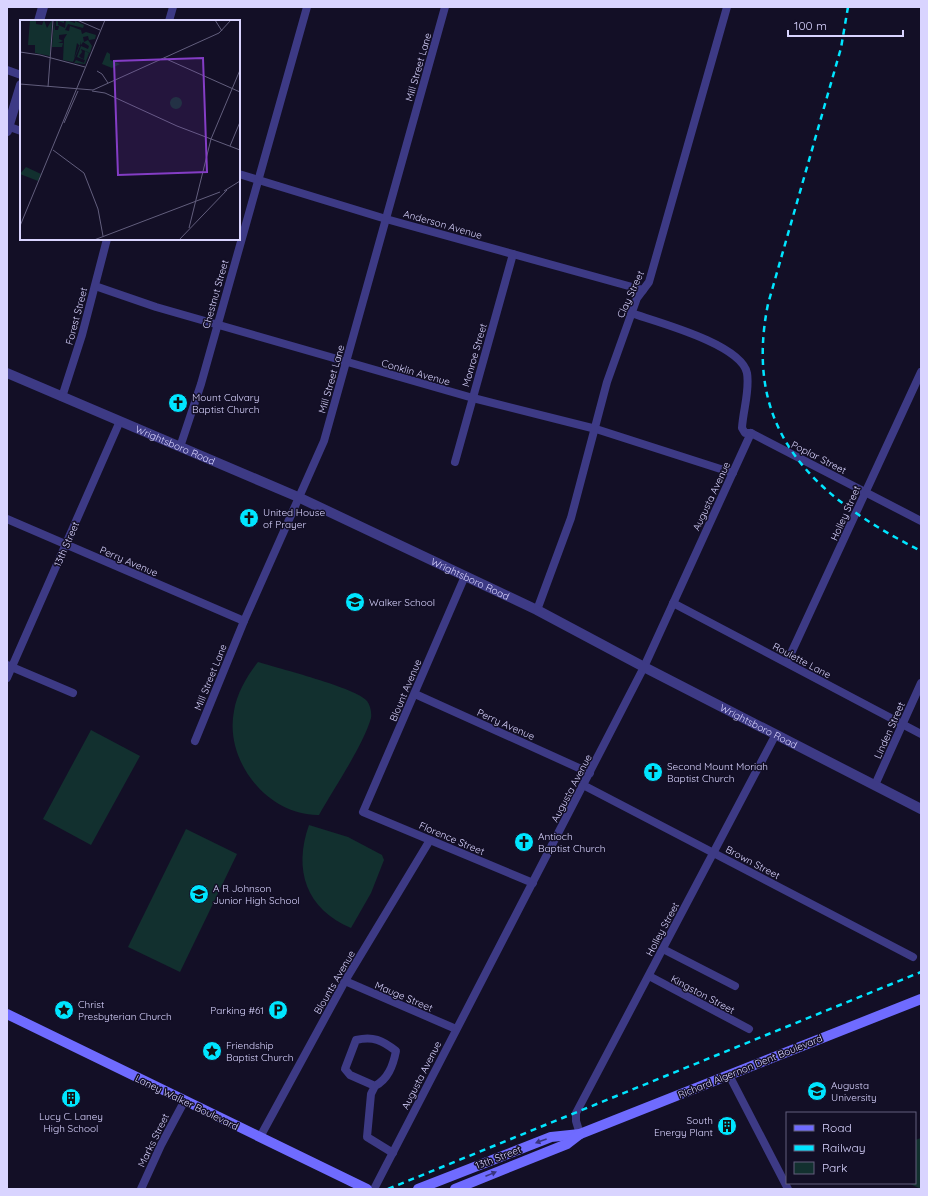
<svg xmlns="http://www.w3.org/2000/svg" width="928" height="1196" font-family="Quicksand,sans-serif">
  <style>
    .green { fill: #12302f }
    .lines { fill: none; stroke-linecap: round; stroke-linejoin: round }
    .minor { stroke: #3d3a85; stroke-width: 8 }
    .tertiary { stroke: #3d3a85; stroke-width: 10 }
    .secondary { stroke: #6f6bff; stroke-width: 10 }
    .rail { stroke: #00e5ff; stroke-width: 2.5; stroke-dasharray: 6 5; stroke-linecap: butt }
    .oneway { fill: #38347d }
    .labels { text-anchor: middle; stroke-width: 3; stroke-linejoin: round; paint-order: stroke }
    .street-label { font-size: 10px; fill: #d9d4ff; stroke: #130f26 }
    .poi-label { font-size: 10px; fill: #d9d4ff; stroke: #130f26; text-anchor: start }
    .inset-road { fill: none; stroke: #625e7d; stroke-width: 1 }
    .view { fill: #843dc5; fill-opacity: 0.15; stroke: #843dc5; stroke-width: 2 }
    .inset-edge { fill: none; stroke: #d9d4ff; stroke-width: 2 }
  </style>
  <rect width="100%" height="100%" fill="#130f26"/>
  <g class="green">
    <path d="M258,662C277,668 357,688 367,701C370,705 372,712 371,718C363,746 334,788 319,815C268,816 224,761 234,711C237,693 247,676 258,662Z"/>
    <polygon points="91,730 140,756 91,845 43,819"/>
    <path d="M309,825L348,837L382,855L384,860L371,893L351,928C306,909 293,870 309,825Z"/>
    <polygon points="186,829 237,854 180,972 128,947"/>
    <polygon points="921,1138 921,1189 908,1183 915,1183 915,1140"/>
  </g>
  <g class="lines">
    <g class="minor">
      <polyline points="169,21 173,7"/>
      <polyline points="7,70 21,75"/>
      <polyline points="7,126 21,131"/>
      <polyline points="239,174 386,219 643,290"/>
      <polyline points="95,286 156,307 473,398 596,429 733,473"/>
      <path d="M631,313C657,322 741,344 747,373C750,391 743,410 742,428L745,433H751L921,521"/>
      <polyline points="62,397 82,335 107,239"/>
      <polyline points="180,447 201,384 307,7"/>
      <polyline points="455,462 513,254"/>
      <polyline points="7,519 244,621"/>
      <polyline points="465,576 363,812 533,883"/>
      <polyline points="673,603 921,734"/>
      <polyline points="537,610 571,518 607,382 637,298 649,282 727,7"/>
      <polyline points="787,662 921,372"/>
      <polyline points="7,665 73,693"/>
      <polyline points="7,678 120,421"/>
      <polyline points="415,694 590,773"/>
      <polyline points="195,741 244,621 324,441 445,7"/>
      <polyline points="583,785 913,957"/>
      <polyline points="875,785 921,683"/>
      <polyline points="663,949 735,986"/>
      <polyline points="649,976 749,1029"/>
      <polyline points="345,981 456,1029"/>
      <polyline points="729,1075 788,1189"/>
      <path d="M375,1086L350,1075L345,1069L356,1040C373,1036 382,1040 396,1051C393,1066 388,1079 375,1086L371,1094L367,1137L393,1153"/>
      <polyline points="580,1134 576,1121 576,1113 776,734"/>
      <polyline points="260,1137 345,981 430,840"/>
      <polyline points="141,1189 161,1145 185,1100"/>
      <polyline points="374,1189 644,667 751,433"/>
    </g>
    <g class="tertiary">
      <polyline points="39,21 43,7"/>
      <polyline points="7,131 21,85"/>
      <path id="s1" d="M7,373L298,497L465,576L537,610L644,667L921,809"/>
    </g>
    <g class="secondary">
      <polyline points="7,1014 367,1189"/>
      <polyline points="418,1189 551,1137 580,1134 921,999"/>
      <polyline points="455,1189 567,1144 580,1134"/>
    </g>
    <g class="rail">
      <path d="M848,7L841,48L768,304C742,433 815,497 921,551"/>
      <polyline points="388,1189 921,972"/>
    </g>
  </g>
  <defs><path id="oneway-solid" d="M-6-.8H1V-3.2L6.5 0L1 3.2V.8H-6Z"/></defs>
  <g class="oneway">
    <use href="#oneway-solid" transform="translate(541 1141) rotate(160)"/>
    <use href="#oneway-solid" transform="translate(491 1174) rotate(-22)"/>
  </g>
  <defs>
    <g id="church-disc" transform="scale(1)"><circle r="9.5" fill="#00e5ff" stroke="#130f26"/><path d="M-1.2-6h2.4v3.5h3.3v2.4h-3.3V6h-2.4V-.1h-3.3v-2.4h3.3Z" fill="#111"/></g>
    <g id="school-disc" transform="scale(1)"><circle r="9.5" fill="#00e5ff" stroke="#130f26"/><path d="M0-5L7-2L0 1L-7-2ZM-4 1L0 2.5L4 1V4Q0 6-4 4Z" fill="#111"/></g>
    <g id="sight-disc" transform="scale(1)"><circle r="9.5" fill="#00e5ff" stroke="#130f26"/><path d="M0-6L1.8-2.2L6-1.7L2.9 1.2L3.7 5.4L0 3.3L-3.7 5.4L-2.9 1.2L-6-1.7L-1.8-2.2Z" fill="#111"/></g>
    <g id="parking-disc" transform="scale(1)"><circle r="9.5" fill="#00e5ff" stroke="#130f26"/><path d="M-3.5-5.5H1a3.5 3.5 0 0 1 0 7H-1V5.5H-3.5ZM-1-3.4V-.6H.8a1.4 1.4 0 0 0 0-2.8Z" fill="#111"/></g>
    <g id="university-disc" transform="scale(1)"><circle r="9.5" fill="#00e5ff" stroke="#130f26"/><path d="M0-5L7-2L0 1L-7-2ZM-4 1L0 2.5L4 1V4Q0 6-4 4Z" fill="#111"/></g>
    <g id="building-disc" transform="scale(1)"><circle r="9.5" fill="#00e5ff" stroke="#130f26"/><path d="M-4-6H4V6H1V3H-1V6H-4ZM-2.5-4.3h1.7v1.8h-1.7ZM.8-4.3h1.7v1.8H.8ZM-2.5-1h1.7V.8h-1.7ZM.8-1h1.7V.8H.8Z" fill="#111"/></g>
  </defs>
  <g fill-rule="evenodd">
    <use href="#church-disc" x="178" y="403"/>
    <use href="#church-disc" x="249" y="518"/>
    <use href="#school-disc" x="355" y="602"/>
    <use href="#church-disc" x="653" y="772"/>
    <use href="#church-disc" x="524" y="842"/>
    <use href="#school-disc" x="199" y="894"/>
    <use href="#sight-disc" x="64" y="1010"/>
    <use href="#parking-disc" x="278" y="1010"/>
    <use href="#sight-disc" x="212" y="1051"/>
    <use href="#university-disc" x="817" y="1091"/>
    <use href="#building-disc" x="71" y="1098"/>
    <use href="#building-disc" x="727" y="1126"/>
  </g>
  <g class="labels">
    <g class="street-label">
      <text transform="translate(418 67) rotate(-74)" y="4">Mill Street Lane</text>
      <text transform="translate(443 224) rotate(16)" y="4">Anderson Avenue</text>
      <text transform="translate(215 294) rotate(-74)" y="4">Chestnut Street</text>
      <text transform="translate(630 294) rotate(-65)" y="4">Clay Street</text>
      <text transform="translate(76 316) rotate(-75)" y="4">Forest Street</text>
      <text transform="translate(474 355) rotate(-74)" y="4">Monroe Street</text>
      <text transform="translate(416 372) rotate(16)" y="4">Conklin Avenue</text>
      <text transform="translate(331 379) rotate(-74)" y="4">Mill Street Lane</text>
      <text dy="4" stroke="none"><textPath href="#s1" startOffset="183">Wrightsboro Road</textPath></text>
      <text transform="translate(819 457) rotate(27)" y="4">Poplar Street</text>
      <text transform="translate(711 496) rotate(-65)" y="4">Augusta Avenue</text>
      <text transform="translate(845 513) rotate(-66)" y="4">Holley Street</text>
      <text transform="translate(66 544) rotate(-66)" y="4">13th Street</text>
      <text transform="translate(129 561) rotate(23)" y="4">Perry Avenue</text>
      <text dy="4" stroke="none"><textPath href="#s1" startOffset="507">Wrightsboro Road</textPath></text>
      <text transform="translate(802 660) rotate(28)" y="4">Roulette Lane</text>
      <text transform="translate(210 677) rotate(-68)" y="4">Mill Street Lane</text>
      <text transform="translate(405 690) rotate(-67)" y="4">Blount Avenue</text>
      <text transform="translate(506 724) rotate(24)" y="4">Perry Avenue</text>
      <text dy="4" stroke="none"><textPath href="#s1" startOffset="831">Wrightsboro Road</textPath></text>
      <text transform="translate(889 730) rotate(-66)" y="4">Linden Street</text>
      <text transform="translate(571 788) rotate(-62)" y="4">Augusta Avenue</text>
      <text transform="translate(452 838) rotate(23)" y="4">Florence Street</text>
      <text transform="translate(753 862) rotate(28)" y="4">Brown Street</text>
      <text transform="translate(662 929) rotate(-62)" y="4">Holley Street</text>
      <text transform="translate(334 982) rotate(-60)" y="4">Blounts Avenue</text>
      <text transform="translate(703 994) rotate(28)" y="4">Kingston Street</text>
      <text transform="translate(404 996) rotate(23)" y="4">Mauge Street</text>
      <text transform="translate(750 1066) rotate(-22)" y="4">Richard Algernon Dent Boulevard</text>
      <text transform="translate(421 1075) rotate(-63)" y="4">Augusta Avenue</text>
      <text transform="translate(187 1102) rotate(26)" y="4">Laney Walker Boulevard</text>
      <text transform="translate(153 1140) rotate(-64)" y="4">Marks Street</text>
      <text transform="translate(498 1157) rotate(-21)" y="4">13th Street</text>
    </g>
    <g class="poi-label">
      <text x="192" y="401">Mount Calvary<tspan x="192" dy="12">Baptist Church</tspan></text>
      <text x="263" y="516">United House<tspan x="263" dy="12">of Prayer</tspan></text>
      <text x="369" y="606">Walker School</text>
      <text x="667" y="770">Second Mount Moriah<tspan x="667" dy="12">Baptist Church</tspan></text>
      <text x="538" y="840">Antioch<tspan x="538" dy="12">Baptist Church</tspan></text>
      <text x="213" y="892">A R Johnson<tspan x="213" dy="12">Junior High School</tspan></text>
      <text x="78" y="1008">Christ<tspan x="78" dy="12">Presbyterian Church</tspan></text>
      <text x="264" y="1014" text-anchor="end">Parking #61</text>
      <text x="226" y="1049">Friendship<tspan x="226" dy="12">Baptist Church</tspan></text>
      <text x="831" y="1089">Augusta<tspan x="831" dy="12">University</tspan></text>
      <text x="71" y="1120" text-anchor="middle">Lucy C. Laney<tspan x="71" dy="12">High School</tspan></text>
      <text x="713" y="1124" text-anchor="end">South<tspan x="713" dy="12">Energy Plant</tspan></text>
    </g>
  </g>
  <g transform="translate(20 20)">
    <rect width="220" height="220" fill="#130f26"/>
    <path d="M10,0H16V4L22,5L24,0L27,8L32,0L30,36L15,33V25H8ZM36,0H44V3L38,1V5L45,8L46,0L55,3V1L64,5L63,8L48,4L45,10L49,11L50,6L61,10L62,14L66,12L76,15L75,19L69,20L68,16L63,17L64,22L68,20L72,26L70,33L61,29L62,32L59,36L61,38L64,39L65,31L69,33L65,44L54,43L56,40L64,43L65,40L57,37L61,26L68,29L69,26L63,22L61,25V21L60,26L57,23L54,39L59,26H60L53,42L43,40L44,19L47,14L39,15V19L43,21L38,23H43L42,27H32L34,1L35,10H38L39,6H36ZM87,32L90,34V40L100,44L92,48L82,44ZM150 83a6 6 0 1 1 12 0a6 6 0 1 1-12 0ZM6,147L21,154L18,161L0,154Z" fill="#12302f"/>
    <path class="inset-road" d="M57,0L80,10M195,0L202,11M0,32L20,35L65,47M144,38L220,72M77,51L82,54L88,63M0,64L73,70L199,13L211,0M28,67L33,0M72,71L85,73L157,106L220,130M44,103L58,71M210,126L220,102M33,130L64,153L78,189L83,216M204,171L220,161M0,206L85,0M169,208L191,119L220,50M74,220L200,172M159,220L207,170"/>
    <path class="view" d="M183,38L187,152L98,155L94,41Z"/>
    <rect width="220" height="220" class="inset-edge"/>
  </g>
  <rect width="928" height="1196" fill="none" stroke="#d9d4ff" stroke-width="16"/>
  <rect x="786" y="1112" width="130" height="72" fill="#130f26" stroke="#625e7d"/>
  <rect x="794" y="1125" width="20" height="6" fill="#6f6bff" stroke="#625e7d"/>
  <text x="822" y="1132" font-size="12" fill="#d9d4ff">Road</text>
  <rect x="794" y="1145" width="20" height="6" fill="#00e5ff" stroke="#625e7d"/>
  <text x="822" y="1152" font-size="12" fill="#d9d4ff">Railway</text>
  <rect x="794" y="1162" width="20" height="12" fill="#12302f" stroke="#625e7d"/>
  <text x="822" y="1172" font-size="12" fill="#d9d4ff">Park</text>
  <path d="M788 30v6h115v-6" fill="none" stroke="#d9d4ff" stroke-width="2"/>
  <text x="794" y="30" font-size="12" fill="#d9d4ff" stroke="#130f26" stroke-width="3" paint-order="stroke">100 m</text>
</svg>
